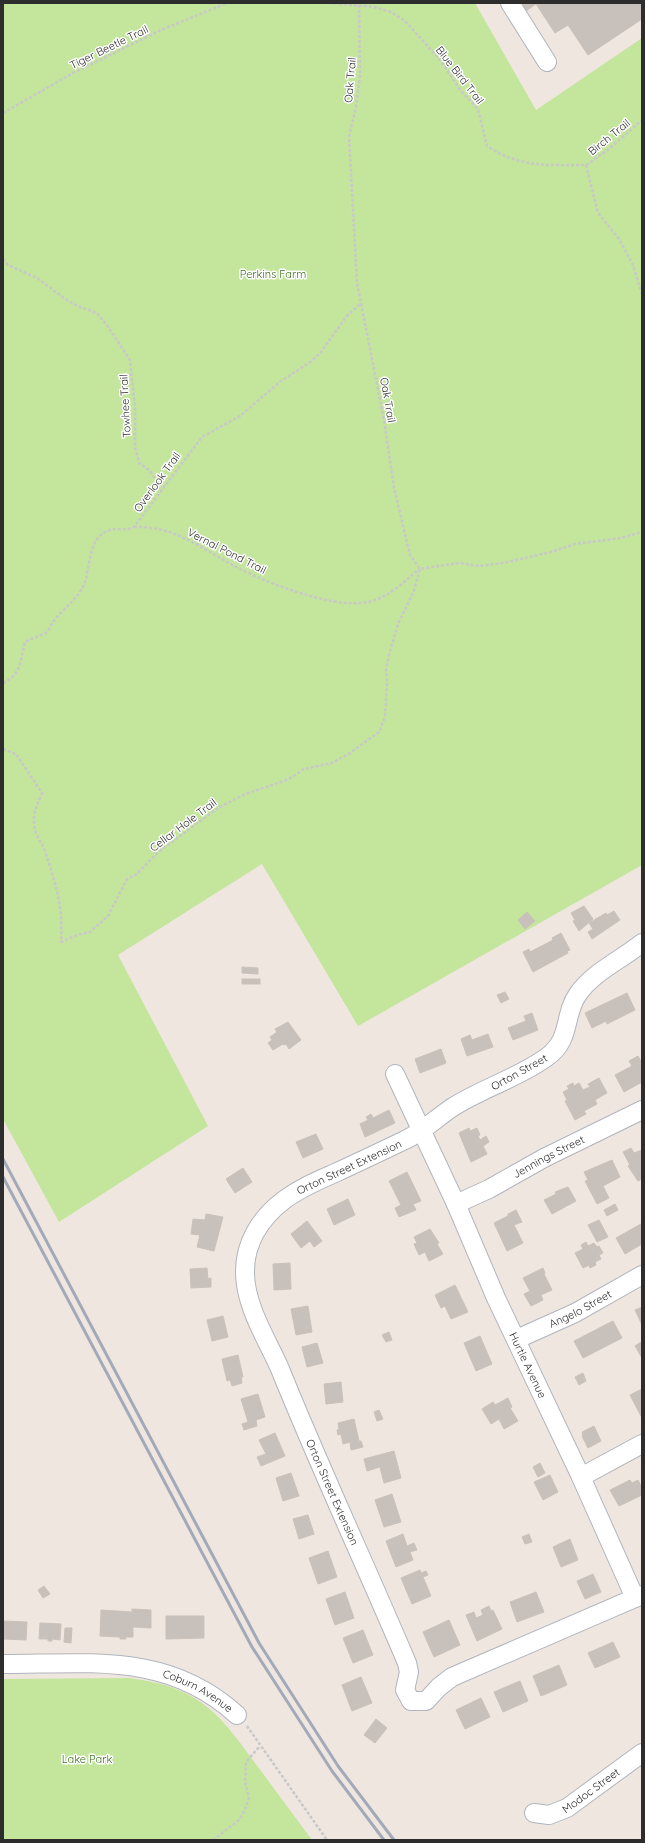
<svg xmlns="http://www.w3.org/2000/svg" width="645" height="1843" font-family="Quicksand,sans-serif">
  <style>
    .green { fill: #c3e59c }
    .building { fill: #c8c1bb; stroke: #cbc1b9 }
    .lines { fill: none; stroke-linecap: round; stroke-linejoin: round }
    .minor-casing { stroke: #b0b5bd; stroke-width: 20 }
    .path { stroke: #c8c8c8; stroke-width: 2.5; stroke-dasharray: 3 2; stroke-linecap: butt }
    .minor { stroke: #fff; stroke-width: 18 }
    .rail { stroke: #a2a9b8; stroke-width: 3 }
    .labels { text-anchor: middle; stroke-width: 3; stroke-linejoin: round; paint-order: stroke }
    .street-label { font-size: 11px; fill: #2d2d2d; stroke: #fff }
    .park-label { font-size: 11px; fill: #3b6e1a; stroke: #fff }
  </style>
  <rect width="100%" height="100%" fill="#efe6e0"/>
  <g class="green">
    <polygon points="3,3 475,3 536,110 642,38 642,865 358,1026 262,864 118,955 208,1126 59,1222 3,1119"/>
    <path d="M129,1678C149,1681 167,1684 185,1693C219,1709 239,1742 261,1771C278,1794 295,1817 312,1840H3V1679Z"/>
  </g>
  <g class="building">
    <polygon points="517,3 642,3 642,19 588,55 568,25 555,33 536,4 523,13"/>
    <polygon points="584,906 593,919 579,931 573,921 575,920 571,913"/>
    <polygon points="614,911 620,920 592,939 588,932 593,929 589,923 606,913 607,915"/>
    <polygon points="527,912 535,921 525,929 518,920"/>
    <polygon points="561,933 570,950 567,951 568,953 533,972 523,952 529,949 530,952 553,940 552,938"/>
    <polygon points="242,967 258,968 258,974 242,973"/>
    <rect x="242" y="979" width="18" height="5"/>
    <polygon points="505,992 509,999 501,1003 497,995"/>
    <polygon points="627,993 635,1010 607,1024 606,1021 592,1028 585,1013"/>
    <polygon points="532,1013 538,1030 513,1040 508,1028 526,1021 524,1016"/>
    <polygon points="288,1022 301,1040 289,1049 286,1044 284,1045 283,1044 273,1050 268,1043 272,1040 270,1037 277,1032 275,1029"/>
    <polygon points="488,1034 493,1047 467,1056 461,1039 470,1035 472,1040"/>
    <polygon points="441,1049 446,1063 420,1073 415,1059"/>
    <polygon points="638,1056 642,1063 642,1082 624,1092 615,1075 632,1066 629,1061"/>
    <polygon points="599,1078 607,1093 595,1100 597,1104 584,1111 586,1114 575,1120 565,1101 567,1100 563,1092 569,1089 567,1086 573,1083 574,1086 579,1083 583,1090 590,1087 588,1084"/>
    <polygon points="389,1110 395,1123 365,1137 360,1124 368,1120 366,1117 371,1114 373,1118"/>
    <polygon points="469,1128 470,1131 477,1128 480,1135 478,1136 480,1140 486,1136 489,1142 483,1146 487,1154 471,1162 459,1133"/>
    <polygon points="316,1134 323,1149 303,1158 296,1142"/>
    <polygon points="631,1148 634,1153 642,1150 642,1179 638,1181 628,1166 630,1165 623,1152"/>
    <polygon points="612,1160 620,1177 603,1186 609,1198 597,1204 585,1181 588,1180 584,1172"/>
    <polygon points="243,1168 252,1182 235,1193 226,1179"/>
    <polygon points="407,1172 421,1201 413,1204 416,1210 399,1217 395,1208 401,1205 389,1181"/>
    <polygon points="568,1187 576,1201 552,1214 544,1200 556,1194 555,1192"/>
    <polygon points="348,1199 355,1215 334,1225 327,1209"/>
    <polygon points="615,1204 618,1210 607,1216 604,1210"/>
    <polygon points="516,1210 522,1222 514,1225 523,1243 507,1251 494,1223 508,1216 508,1214"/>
    <polygon points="206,1214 223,1217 214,1251 197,1247 200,1235 191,1234 193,1219 205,1220"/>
    <polygon points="599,1220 608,1237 597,1242 588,1225"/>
    <polygon points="307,1221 322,1241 314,1247 310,1241 301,1248 291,1234"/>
    <polygon points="641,1224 642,1244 625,1254 616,1238"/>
    <polygon points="430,1229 439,1243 437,1244 443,1254 429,1261 425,1252 419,1255 414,1244 417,1243 414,1237"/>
    <polygon points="586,1242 588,1246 594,1243 597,1247 599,1246 603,1253 599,1255 601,1259 595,1262 596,1265 590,1268 589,1265 583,1268 575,1253 583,1249 581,1245"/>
    <polygon points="290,1263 291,1289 274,1290 273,1264"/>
    <polygon points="207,1268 208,1279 211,1278 211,1287 191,1288 190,1269"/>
    <polygon points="543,1268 545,1273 544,1274 552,1290 541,1295 543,1300 531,1306 524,1294 530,1291 523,1278"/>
    <polygon points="455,1285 468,1312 451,1319 445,1306 441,1308 435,1295"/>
    <polygon points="308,1306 312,1332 296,1335 291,1309"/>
    <polygon points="642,1307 642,1325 635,1310"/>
    <polygon points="223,1316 228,1337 212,1341 207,1320"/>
    <polygon points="613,1321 622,1338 583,1358 574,1341"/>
    <polygon points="389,1332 392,1340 386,1342 382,1335"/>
    <polygon points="480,1336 492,1364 476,1371 464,1343"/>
    <polygon points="641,1342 642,1344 642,1358 635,1346"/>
    <polygon points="317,1343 323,1363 307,1367 302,1347"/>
    <polygon points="238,1355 243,1377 241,1377 242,1383 232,1386 230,1380 227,1381 222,1359"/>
    <polygon points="583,1373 586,1381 579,1385 575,1377"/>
    <polygon points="341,1382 343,1402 326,1404 324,1384"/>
    <polygon points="642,1389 642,1418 630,1395"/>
    <polygon points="258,1394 265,1417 256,1420 257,1426 244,1430 242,1424 248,1422 241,1399"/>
    <polygon points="508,1398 512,1407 510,1408 518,1421 504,1429 499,1419 491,1424 482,1409 493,1402 495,1405"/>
    <polygon points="379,1410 383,1419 377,1421 374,1412"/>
    <polygon points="354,1419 359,1441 361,1441 363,1447 351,1450 350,1442 343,1444 341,1434 338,1435 337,1430 339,1429 338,1423"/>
    <polygon points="594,1426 601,1441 588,1448 582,1436 583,1435 582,1432"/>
    <polygon points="275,1433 285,1456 261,1466 257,1457 266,1454 259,1440"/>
    <polygon points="394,1451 401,1478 384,1483 380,1467 367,1471 364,1459"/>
    <polygon points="540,1463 545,1473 538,1477 533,1467"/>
    <polygon points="291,1473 299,1496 283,1501 276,1478"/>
    <polygon points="550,1475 558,1492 543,1500 534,1482"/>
    <polygon points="630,1480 632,1483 638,1480 642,1488 642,1495 619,1506 610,1490"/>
    <polygon points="392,1494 401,1522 384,1527 375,1500"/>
    <polygon points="308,1515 314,1534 299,1539 293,1519"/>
    <polygon points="403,1534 407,1546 414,1543 417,1550 410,1552 413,1560 396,1567 386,1541"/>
    <polygon points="529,1534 532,1542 525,1544 522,1537"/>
    <polygon points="570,1539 578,1560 561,1567 553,1547"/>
    <polygon points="328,1551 337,1577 318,1584 309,1558"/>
    <polygon points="420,1570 421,1573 426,1571 428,1575 423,1577 431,1596 412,1604 401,1578"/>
    <polygon points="593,1574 601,1592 585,1599 577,1581"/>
    <polygon points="44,1586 50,1594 43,1598 38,1590"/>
    <polygon points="345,1592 354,1618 335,1625 326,1599"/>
    <polygon points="536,1592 544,1612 517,1622 510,1602"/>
    <polygon points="489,1606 491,1611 493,1610 502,1629 477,1641 466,1615 474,1612 476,1618 483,1615 481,1610"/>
    <polygon points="132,1609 151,1610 151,1628 133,1627 133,1637 126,1637 126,1639 120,1639 120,1637 100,1636 101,1610 132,1612"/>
    <polygon points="166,1616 204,1616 204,1638 166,1639"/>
    <polygon points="449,1620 460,1645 434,1657 423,1632"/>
    <polygon points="3,1621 27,1622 26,1640 3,1639"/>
    <polygon points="40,1623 61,1624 60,1640 52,1639 52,1641 48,1641 48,1639 39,1639"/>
    <polygon points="65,1628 72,1628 71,1643 64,1642"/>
    <polygon points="363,1630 373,1655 353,1663 343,1638"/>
    <polygon points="613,1642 620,1657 595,1668 588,1653"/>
    <polygon points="559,1665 567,1685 541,1696 533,1676"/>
    <polygon points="361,1677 372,1703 352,1711 342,1685"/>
    <polygon points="520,1681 528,1701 503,1712 494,1692"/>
    <polygon points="481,1698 490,1717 465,1729 456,1710"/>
    <polygon points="376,1719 387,1728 375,1743 364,1735"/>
  </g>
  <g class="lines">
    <g class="minor-casing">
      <g id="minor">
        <polyline points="510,3 547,62"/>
        <path id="s1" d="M642,943C621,960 593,972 578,994C563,1015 572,1039 547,1057C518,1078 483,1088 453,1107C436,1118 423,1132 405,1140C382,1151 359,1162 335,1173C317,1181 300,1188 284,1200C260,1218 244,1244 245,1274C246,1308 267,1339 280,1369C320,1468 365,1564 407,1663L409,1672L405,1690L411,1701H426L439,1687L452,1677L642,1595"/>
        <path id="s2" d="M395,1074L456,1204L496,1298L581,1477L635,1598"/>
        <path id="s3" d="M456,1204L489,1189L544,1158L642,1110"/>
        <path id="s4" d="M517,1339L575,1313L642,1275"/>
        <polyline points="581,1477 642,1444"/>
        <path id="s5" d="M3,1664C90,1664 168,1652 237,1715"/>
        <path id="s6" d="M534,1813L549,1815L567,1808L642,1753"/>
      </g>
    </g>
    <g class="path">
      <path d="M329,3L374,7L391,12L405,21L441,61L461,91L478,109L487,146C520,168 548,165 586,165"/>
      <polyline points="359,5 360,75 356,107 349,137 357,283 384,420 394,488 410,555 420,569 459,563 479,566 503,563 551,552 575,544 621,538 642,532"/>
      <polyline points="3,113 73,73 161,30 227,3"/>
      <polyline points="586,165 598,213 619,239 633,265 642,294"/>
      <polyline points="586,165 609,149 642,120"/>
      <polyline points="3,259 8,265 37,278 68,301 80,307 97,313 109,328 130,360 135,407 135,447 139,463 149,470 162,488"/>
      <path d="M134,527C171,526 196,544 227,562C258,580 333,610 368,602C388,598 404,582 419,569"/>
      <path d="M3,683C22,674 20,660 25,642C31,638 41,636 47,632C50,629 51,624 53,622C63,609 75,601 83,587C91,570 87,542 105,532C115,526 125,532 134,527L202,437L240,416L281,381L312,361L321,352L346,317L360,304"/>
      <path d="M3,749L16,754L42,793C38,803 33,812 34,823C35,837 41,840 45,851C56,885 63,905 61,942L77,935L90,932L108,916L127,879L137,874L158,852L218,808L243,795L289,779L304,769L332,763L350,753L379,732L385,717L387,682L386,670L389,655L398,624L413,593L420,569"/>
      <polyline points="247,1726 327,1840"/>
      <polyline points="213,1840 239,1820 245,1810 249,1797 245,1782 246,1762 260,1746"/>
    </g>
    <use href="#minor" class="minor"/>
    <g class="rail">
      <polyline points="3,1159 259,1643 338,1766 394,1840"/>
      <polyline points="3,1177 252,1647 332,1771 384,1840"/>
    </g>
  </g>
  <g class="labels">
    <g class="street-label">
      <text transform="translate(109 47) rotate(-26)" y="4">Tiger Beetle Trail</text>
      <text transform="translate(460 75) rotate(52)" y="4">Blue Bird Trail</text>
      <text transform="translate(350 80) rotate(-85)" y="4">Oak Trail</text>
      <text transform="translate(609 137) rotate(-39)" y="4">Birch Trail</text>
      <text transform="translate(388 400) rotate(80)" y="4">Oak Trail</text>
      <text transform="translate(125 406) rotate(-93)" y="4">Towhee Trail</text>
      <text transform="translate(157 482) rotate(-54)" y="4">Overlook Trail</text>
      <text transform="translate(227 551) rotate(27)" y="4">Vernal Pond Trail</text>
      <text transform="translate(183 825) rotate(-37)" y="4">Cellar Hole Trail</text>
      <text transform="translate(519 1072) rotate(-29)" y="4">Orton Street</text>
      <text dy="4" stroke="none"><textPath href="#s3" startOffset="104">Jennings Street</textPath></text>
      <text transform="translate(349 1167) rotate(-25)" y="4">Orton Street Extension</text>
      <text dy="4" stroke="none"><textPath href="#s4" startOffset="70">Angelo Street</textPath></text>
      <text dy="4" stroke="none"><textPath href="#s2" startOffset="320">Hurtle Avenue</textPath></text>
      <text dy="4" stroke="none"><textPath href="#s1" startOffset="777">Orton Street Extension</textPath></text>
      <text dy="4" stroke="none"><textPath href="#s5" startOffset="200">Coburn Avenue</textPath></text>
      <text dy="4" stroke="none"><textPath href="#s6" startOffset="64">Modoc Street</textPath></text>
    </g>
    <g class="park-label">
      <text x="273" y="278">Perkins Farm</text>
      <text x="87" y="1763">Lake Park</text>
    </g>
  </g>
  <rect width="645" height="1843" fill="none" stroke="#2d2d2d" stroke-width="8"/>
</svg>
